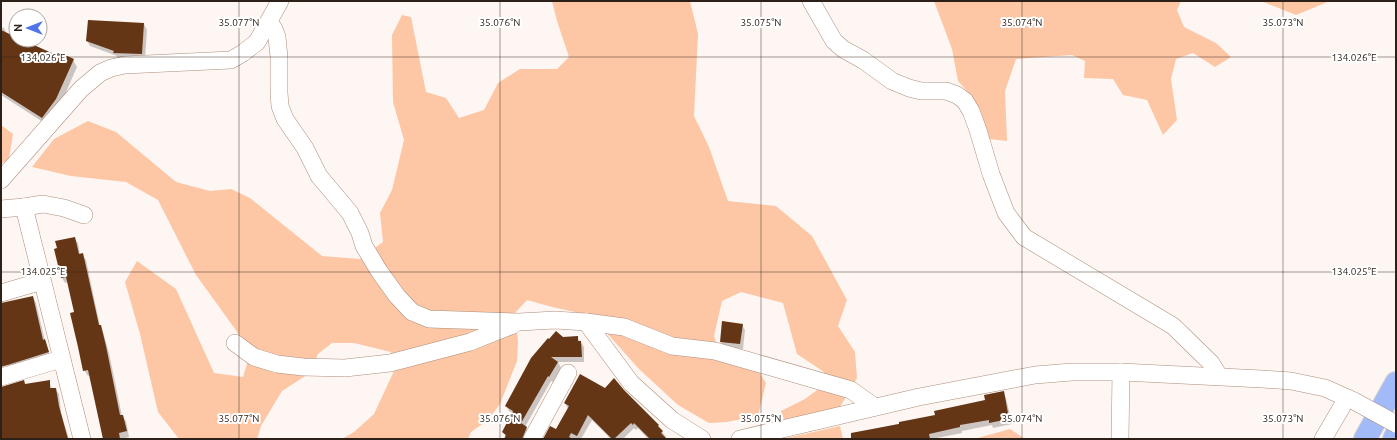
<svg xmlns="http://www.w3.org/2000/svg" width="1397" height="440" font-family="Ubuntu,sans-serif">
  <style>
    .green { fill: #fdc6a4 }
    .shadow { fill: #0003 }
    .building { fill: #643616 }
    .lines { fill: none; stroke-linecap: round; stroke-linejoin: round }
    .minor-casing { stroke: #ad8d7a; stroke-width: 18 }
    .highway-casing { stroke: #d5d2d1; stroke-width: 24 }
    .minor { stroke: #fff; stroke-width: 17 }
    .highway { stroke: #a2baf8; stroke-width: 22 }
    .minor-bridge-casing { stroke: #ad8d7a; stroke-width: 18; stroke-linecap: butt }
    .minor-bridge { stroke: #fff; stroke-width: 17 }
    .ticks { fill: none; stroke: #2c2018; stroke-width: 1; stroke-opacity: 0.45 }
    .ticks-label { font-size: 10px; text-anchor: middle; fill: #2c2018; stroke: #fff; stroke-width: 4; stroke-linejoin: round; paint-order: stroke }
  </style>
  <rect width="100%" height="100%" fill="#fef6f2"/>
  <g class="green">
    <polygon points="552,1 690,1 698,34 694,116 709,147 728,201 776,206 812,236 847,300 838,326 855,352 857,378 840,407 785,422 781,411 805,399 820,388 824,372 797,354 783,303 741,292 722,301 714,336 722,358 759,372 766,383 758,416 727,422 709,423 678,405 639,369 604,330 584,314 552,307 527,300 515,313 518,341 517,361 500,404 488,420 471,432 468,439 342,439 354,432 374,414 394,371 391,352 354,343 332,343 318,354 310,373 282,391 261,426 257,439 179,439 158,412 140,334 125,282 137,261 176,289 214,373 243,377 251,351 196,275 158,200 126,182 71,176 32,167 54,139 88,121 116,132 176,182 210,191 231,189 250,198 322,256 360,259 383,242 380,213 392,190 404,140 393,102 392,35 402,15 411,17 426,92 446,98 459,118 484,110 498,83 520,69 557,69 569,57 557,21"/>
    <polygon points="934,1 1181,1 1177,10 1184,27 1216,43 1231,57 1215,67 1193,53 1176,59 1171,79 1177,120 1163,135 1147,100 1123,95 1113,79 1084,78 1085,61 1072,55 1016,59 1005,91 1007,141 989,139 975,100 958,81 952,49"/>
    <polygon points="1261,1 1330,1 1296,15"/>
    <polygon points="1,125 13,134 9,159 1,164"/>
    <polygon points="840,426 843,439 782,439"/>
    <polygon points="1010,429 1025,439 974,439"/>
  </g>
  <g class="shadow">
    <polygon points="144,24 147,30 145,60 118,58 117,56 90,46 87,41"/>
    <polygon points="1,27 4,28 7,34 16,38 16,40 21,40 57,56 73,60 77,67 60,106 46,124 1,95"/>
    <polygon points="74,238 78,243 80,255 82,255 86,260 100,326 103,332 109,353 122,416 126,421 129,437 122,439 104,439 90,375 88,376 84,370 75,313 68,282 65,283 62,278"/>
    <polygon points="33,297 36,303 45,341 51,358 10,370 6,365 1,346 1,309"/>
    <polygon points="742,325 745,330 743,349 724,347 721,342"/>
    <polygon points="577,337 584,347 584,362 558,362 561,368 553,382 551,381 525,427 530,433 527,439 505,439 506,437 503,432 513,414 509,411 506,406 562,338"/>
    <polygon points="49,381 52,389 55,389 59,394 61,413 69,439 1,439 1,388 24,382 26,385"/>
    <polygon points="605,390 623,391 658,426 666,437 665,439 648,439 638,428 636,430 634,428 623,439 611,439 592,420 581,439 574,438 574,439 544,439 556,430 568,409 565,403"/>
    <polygon points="1003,392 1006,398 1012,424 993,428 992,425 962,431 962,433 932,439 855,439 854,433 936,416 986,400"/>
  </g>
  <g class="building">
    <polygon points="88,20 144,23 142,54 113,53 114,51 86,41"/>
    <polygon points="1,30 16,37 16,40 23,40 56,55 58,52 74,59 56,99 42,118 1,92"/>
    <polygon points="75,237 79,254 83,253 99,325 101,325 106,346 120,415 123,415 127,431 119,433 120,439 103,439 88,370 83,371 78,347 70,313 74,312 66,277 61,278 54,249 57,248 55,241"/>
    <polygon points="33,296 43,340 45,339 49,352 1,367 1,303"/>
    <polygon points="722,321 743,324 740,344 720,342"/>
    <polygon points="556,331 563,337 578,336 578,341 581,341 582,357 551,357 558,362 549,377 548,376 521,423 527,427 522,439 504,439 506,435 502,432 513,411 505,406 531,358 548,338 549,339"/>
    <polygon points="580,374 605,388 614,378 624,390 659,425 658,426 663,431 661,433 667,439 650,439 634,423 633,425 631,423 614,439 612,439 588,415 577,436 571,433 569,437 573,439 543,439 550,426 556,429 569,406 564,403"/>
    <polygon points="24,380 25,384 50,380 50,388 56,388 59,406 68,439 1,439 1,387"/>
    <polygon points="1004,391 1009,419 989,423 989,420 960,425 960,427 929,434 930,439 851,439 851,433 899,424 899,422 935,415 934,411 985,400 984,395"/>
  </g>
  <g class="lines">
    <g class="minor-casing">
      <g id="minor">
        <polyline points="811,1 834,41 843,49 863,60 892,81 909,88 921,91 946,91 957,95 965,101 971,111 978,130 991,174 1006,213 1024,237 1173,326 1211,363 1219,376"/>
        <polyline points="269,22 274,29 277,37 279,57 279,93 280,106 285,119 305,148 319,176 350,213 360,233 364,246 379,271 397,296 412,312 429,319 519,322 555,320 586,322 624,327 672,346 715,351 851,390 875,407"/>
        <polyline points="1,180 81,89 100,73 111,68 125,65 231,60 243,53 257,42 280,1"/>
        <polyline points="24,207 43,204 64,208 84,215"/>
        <polyline points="1,209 24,207 82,439"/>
        <polyline points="1,293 42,281"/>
        <polyline points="586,322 631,383 672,420 702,439"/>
        <polyline points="235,343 254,357 277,364 303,367 345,368 390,363 470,342 513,325"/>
        <polyline points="1,377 61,359"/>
        <polyline points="532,439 568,373"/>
        <polyline points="740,439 919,397 1035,375 1072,372 1121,372 1262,379 1291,381 1325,388 1354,401"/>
        <polyline points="1120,439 1121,372"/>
        <polyline points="1323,439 1347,398"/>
      </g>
    </g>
    <g class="highway-casing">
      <g id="highway">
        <polyline points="1365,439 1396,383"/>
        <polyline points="1394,439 1396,435"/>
      </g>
    </g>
    <use href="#minor" class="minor"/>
    <use href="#highway" class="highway"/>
    <g class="minor-bridge-casing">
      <polyline id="minor-bridge" points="1354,401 1396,424"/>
    </g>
    <use href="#minor-bridge" class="minor-bridge"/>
  </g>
  <path class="ticks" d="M239,1V439M500,1V439M761,1V439M1022,1V439M1283,1V439M1,57H1396M1,272H1396"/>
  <g class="ticks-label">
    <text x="239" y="26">35.077°N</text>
    <text x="500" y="26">35.076°N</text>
    <text x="761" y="26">35.075°N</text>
    <text x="1022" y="26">35.074°N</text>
    <text x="1283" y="26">35.073°N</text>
    <text x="1354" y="61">134.026°E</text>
    <text x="43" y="61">134.026°E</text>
    <text x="1354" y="275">134.025°E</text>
    <text x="43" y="275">134.025°E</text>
    <text x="239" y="422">35.077°N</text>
    <text x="500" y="422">35.076°N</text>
    <text x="761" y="422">35.075°N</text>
    <text x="1022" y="422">35.074°N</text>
    <text x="1283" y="422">35.073°N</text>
  </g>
  <rect width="1397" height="440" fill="none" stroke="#2c2018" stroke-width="4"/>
  <g transform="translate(28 28) rotate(270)"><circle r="19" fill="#ffffff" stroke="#aba6a3"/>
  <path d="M0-3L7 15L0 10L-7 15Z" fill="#5173e8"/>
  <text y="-6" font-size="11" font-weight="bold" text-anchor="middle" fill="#2c2018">N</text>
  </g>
</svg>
